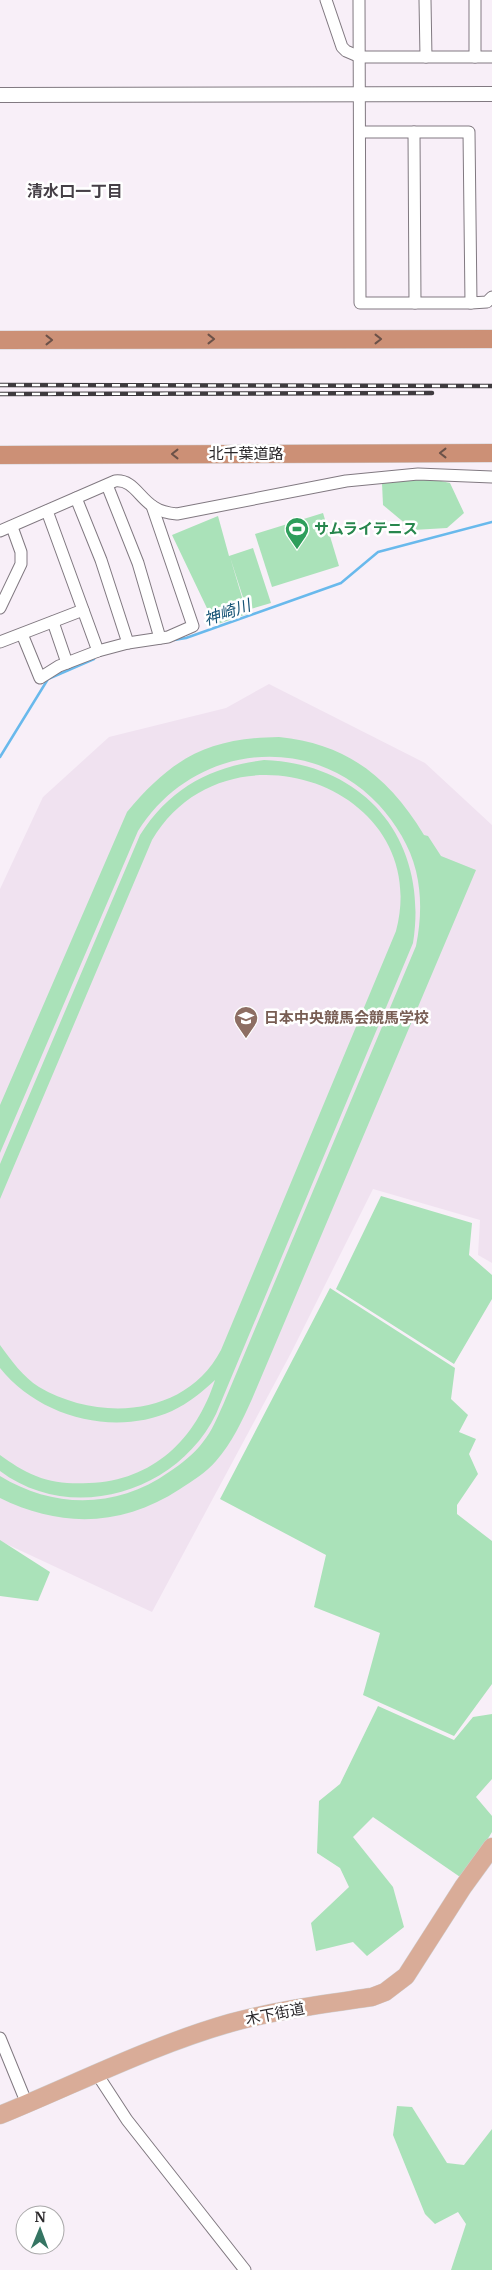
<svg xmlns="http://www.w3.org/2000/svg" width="492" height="2270" font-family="Merriweather,'Noto Sans JP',serif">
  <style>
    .built { fill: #f0e2f0 }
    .green { fill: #aae2b9 }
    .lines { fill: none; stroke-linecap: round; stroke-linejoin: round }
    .stream { stroke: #69b9ec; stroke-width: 2.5 }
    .minor-casing { stroke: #817981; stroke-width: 13 }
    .tertiary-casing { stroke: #817981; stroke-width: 16 }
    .primary-casing { stroke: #d0cfd0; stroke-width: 19 }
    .trunk-casing { stroke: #d0cfd0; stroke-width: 19 }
    .minor { stroke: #fff; stroke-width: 11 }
    .tertiary { stroke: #fff; stroke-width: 14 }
    .primary { stroke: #d9ac98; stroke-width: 18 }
    .trunk { stroke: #cc9076; stroke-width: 18 }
    .rail-casing { stroke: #3f3b3f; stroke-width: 4.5 }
    .rail { stroke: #fff; stroke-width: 2.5; stroke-dasharray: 8; stroke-linecap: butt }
    .oneway { stroke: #6b5148 }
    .labels { text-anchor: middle; stroke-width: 5; stroke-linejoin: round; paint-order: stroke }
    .street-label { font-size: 15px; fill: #2a272a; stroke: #fff }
    .leisure-label { font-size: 15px; font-weight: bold; fill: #27864d; stroke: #fff; text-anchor: start }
    .education-label { font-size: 15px; font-weight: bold; fill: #785e54; stroke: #fff; text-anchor: start }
    .neighbourhood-label { font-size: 16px; font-weight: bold; fill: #453f46; stroke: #fff }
    .water-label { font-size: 16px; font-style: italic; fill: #155375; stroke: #fff }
  </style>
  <rect width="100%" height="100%" fill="#f8eff8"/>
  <polygon class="built" points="269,684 425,763 492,825 492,1263 478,1255 480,1220 373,1189 291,1353 152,1612 0,1541 0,889 43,797 109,737 226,708"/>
  <g class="green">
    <polygon points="419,476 450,483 464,513 447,528 413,530 383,505 382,483"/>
    <polygon points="323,513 339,566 272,587 255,534"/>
    <polygon points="218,516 229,556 253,548 271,603 247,610 230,557 247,614 215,625 172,535"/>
    <path d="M279,737C347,744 389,777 424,835L428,836L441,856L476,870L252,1399C242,1421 232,1443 216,1461C206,1473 192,1481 180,1489C122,1527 61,1528 0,1498V1476C54,1509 117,1509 169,1472C181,1464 194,1454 203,1442C212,1431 217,1418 223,1405L416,946C421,921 422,896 416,871C410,846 396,824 379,805C309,730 192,745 138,831L0,1153V1105L127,812C172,758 208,738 279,737Z"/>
    <path d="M264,760C367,764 429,842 413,943L216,1414C178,1492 72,1525 0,1471V1455C11,1463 23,1471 36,1476C53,1483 71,1484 89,1483C153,1481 196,1439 215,1380C202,1392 189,1403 172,1411C114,1437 39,1417 0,1368V1345C11,1360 23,1377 39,1387C99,1422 186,1417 221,1350L396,931C434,786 226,714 152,840L0,1199V1164L140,835C170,788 210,767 264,760Z"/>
    <polygon points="381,1196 472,1223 469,1255 492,1275 492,1299 454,1364 336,1289"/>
    <polygon points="330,1288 455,1368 451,1399 468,1415 459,1432 476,1439 469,1454 478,1474 457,1505 457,1514 492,1541 492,1684 454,1736 363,1695 380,1633 314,1607 326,1555 220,1499"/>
    <polygon points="0,1540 50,1572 38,1601 0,1596"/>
    <polygon points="378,1706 454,1740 473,1717 492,1714 492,1779 476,1797 492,1816 492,1832 463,1879 373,1817 353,1837 393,1887 404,1927 367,1956 353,1942 316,1951 311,1923 349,1887 340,1868 317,1853 319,1801 340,1784"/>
    <polygon points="397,2106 412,2107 447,2163 464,2165 492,2129 492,2270 451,2270 466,2224 458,2212 435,2224 425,2214 393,2135"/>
  </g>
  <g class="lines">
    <g class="stream">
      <polyline points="174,640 186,638 341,583 378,552 492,522"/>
      <polyline points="0,757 48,679 94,659"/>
    </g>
    <g class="minor-casing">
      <g id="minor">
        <polyline points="326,0 342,47 346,51 360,57 492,57"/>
        <polyline points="359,0 360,303 415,303 414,132"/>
        <polyline points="425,0 426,57"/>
        <polyline points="475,0 475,57"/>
        <polyline points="360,132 469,132 471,303 487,302 492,297"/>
        <polyline points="415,303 471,303"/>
        <polyline points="107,485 138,563 160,638"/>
        <polyline points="76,498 101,560 128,643"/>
        <polyline points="47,511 98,651"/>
        <path d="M0,531L115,481C133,479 139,498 154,507C161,512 168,513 177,514L346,481L418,474L492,477"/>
        <polyline points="0,608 21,564 21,552 12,527"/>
        <polyline points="53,622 67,663"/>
        <polyline points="22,634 40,678 59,666 98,651 128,643 168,637 193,626 152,506"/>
        <polyline points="0,642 83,610"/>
        <polyline points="0,2038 27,2104"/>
        <polyline points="97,2074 127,2120 245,2270"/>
      </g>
    </g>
    <g class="tertiary-casing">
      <polyline id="tertiary" points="0,95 492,94"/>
    </g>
    <g class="primary-casing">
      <path id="primary" d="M0,2115C76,2084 150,2046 230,2023C276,2010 325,2004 372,1997L385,1992L406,1976L463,1887L492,1847"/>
    </g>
    <g class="trunk-casing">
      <g id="trunk">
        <polyline points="0,340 492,339"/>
        <polyline points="0,455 492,453"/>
      </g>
    </g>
    <use href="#minor" class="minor"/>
    <use href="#tertiary" class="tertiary"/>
    <use href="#primary" class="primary"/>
    <use href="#trunk" class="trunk"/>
    <g class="rail-casing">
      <g id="rail">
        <polyline points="0,385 492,386"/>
        <polyline points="0,394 432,393"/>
      </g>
    </g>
    <use href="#rail" class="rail"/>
  </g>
  <defs><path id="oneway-chevron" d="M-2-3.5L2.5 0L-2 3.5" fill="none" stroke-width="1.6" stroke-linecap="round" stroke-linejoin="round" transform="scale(1.25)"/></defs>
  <g class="oneway">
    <use href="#oneway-chevron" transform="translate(211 339)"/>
    <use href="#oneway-chevron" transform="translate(378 339)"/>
    <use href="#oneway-chevron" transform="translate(49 340)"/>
    <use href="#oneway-chevron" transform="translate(443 453) rotate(180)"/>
    <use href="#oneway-chevron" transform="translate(175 454) rotate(180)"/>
  </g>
  <defs>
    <g id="stadium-pin" transform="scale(1.25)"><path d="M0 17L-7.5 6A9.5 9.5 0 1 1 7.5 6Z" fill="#2e9e5b" stroke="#fff"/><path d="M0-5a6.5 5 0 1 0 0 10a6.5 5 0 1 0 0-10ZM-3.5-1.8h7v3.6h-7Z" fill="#fff"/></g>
    <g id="university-pin" transform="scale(1.25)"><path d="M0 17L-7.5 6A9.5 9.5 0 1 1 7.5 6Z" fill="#8d6e63" stroke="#fff"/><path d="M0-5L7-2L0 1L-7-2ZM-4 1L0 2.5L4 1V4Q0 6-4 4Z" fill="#fff"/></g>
  </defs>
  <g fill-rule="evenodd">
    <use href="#stadium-pin" x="297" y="529"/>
    <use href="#university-pin" x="246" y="1018"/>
  </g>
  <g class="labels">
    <g class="street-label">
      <text x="246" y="459">北千葉道路</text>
      <text transform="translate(275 2014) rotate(-11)" y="5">木下街道</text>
    </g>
    <g class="leisure-label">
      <text x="314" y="534">サムライテニス</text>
    </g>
    <g class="education-label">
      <text x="264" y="1023">日本中央競馬会競馬学校</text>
    </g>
    <g class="neighbourhood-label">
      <text x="75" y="197">清水口一丁目</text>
    </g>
    <g class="water-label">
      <text transform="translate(227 612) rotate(-19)" y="6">神崎川</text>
    </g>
  </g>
  <g transform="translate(40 2230) rotate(1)"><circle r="24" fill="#ffffff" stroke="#aaa9aa"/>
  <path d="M0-4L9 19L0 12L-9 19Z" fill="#357563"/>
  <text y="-8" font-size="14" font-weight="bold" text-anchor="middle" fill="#2a272a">N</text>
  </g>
</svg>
